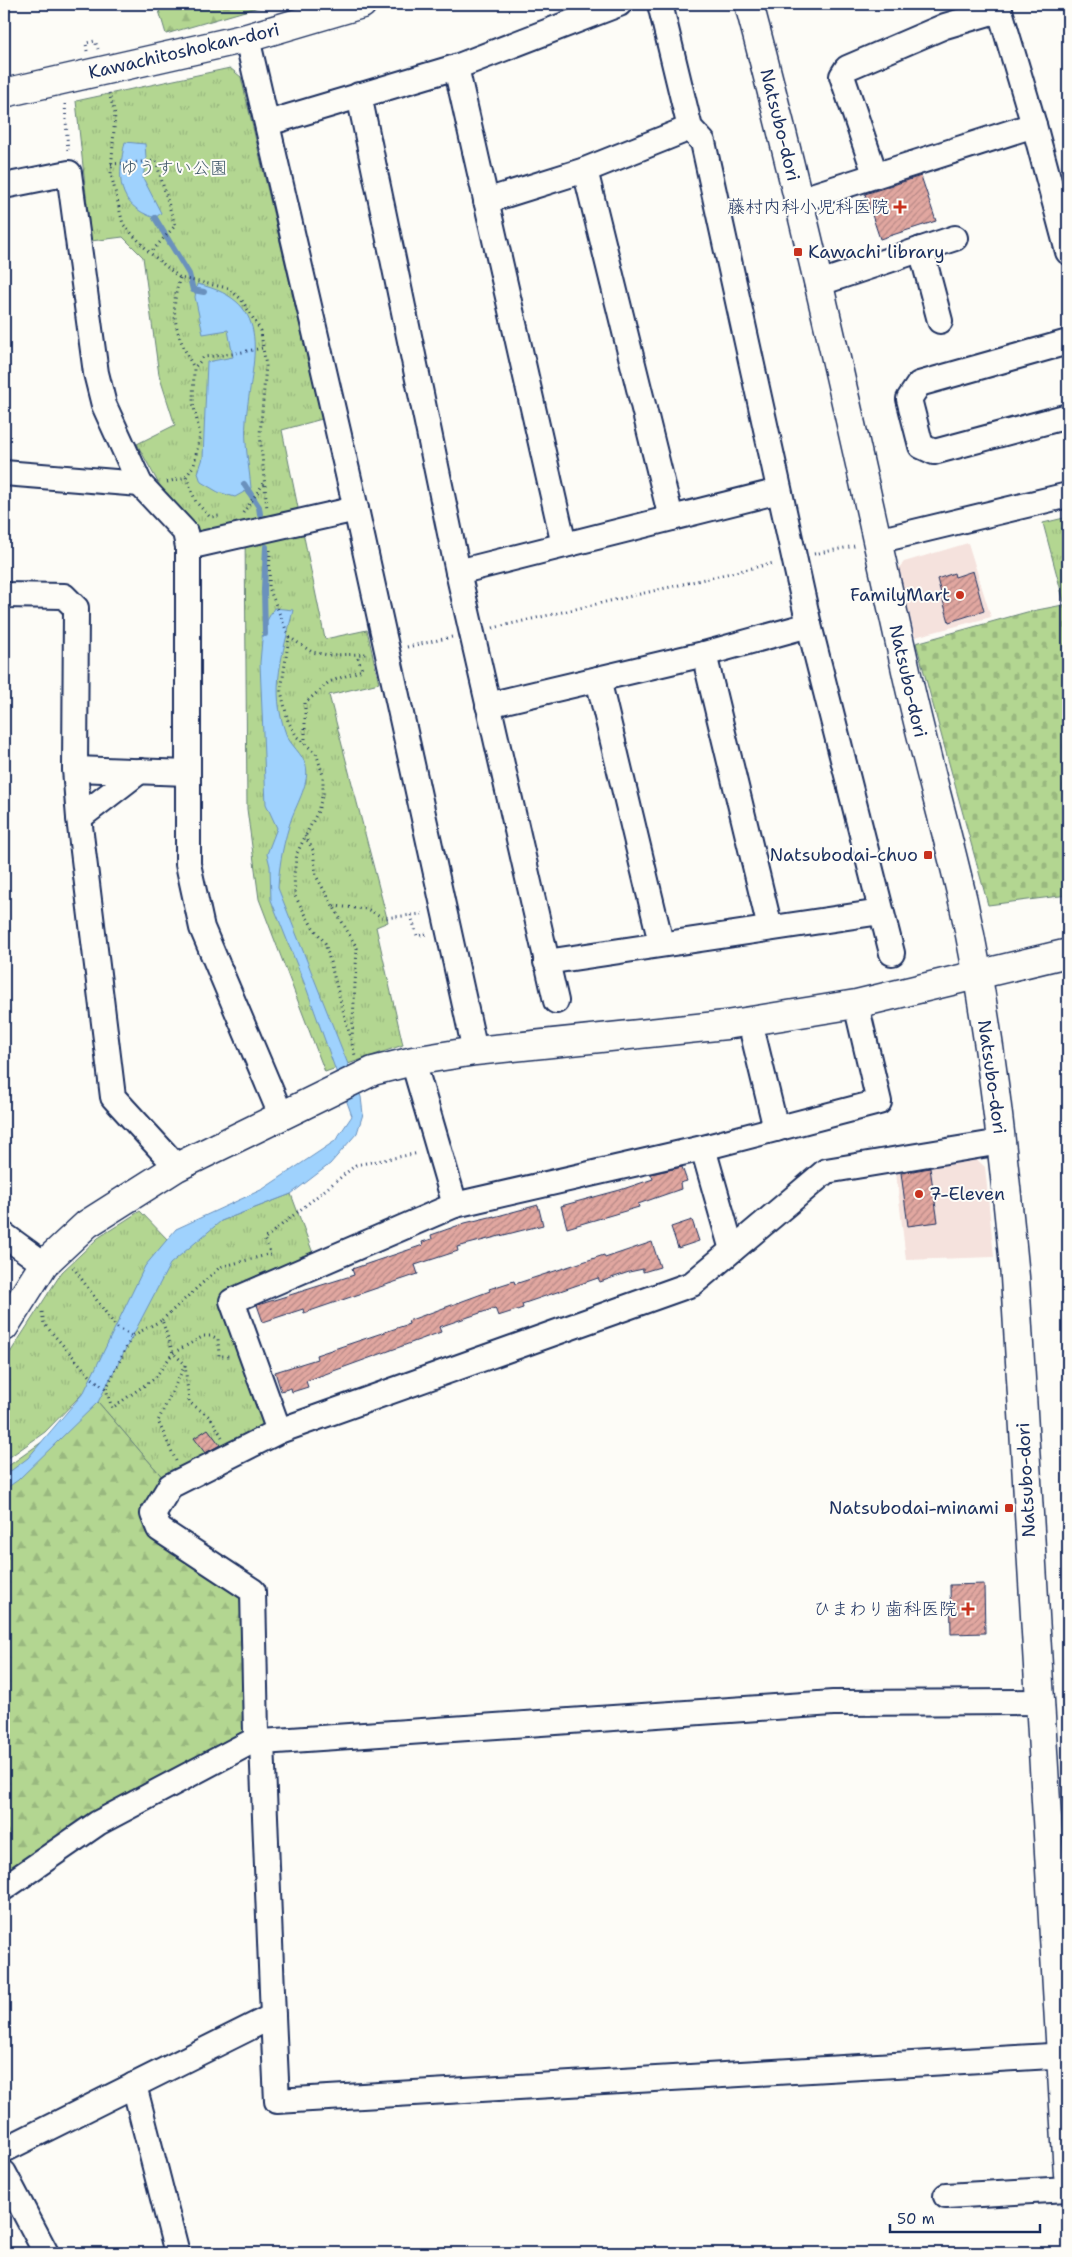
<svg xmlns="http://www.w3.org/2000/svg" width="1072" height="2257" font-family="'Shantell Sans','Klee One',sans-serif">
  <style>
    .built { fill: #f5e2dd }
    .grass { fill: url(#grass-tufts); stroke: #678278 }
    .forest { fill: url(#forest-firs); stroke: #678278 }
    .cemetery { fill: url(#cemetery-stones); stroke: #678278 }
    .water { fill: #9fd2fd; stroke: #6a91bd }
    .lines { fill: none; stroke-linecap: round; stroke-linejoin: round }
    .stream { stroke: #6a91bd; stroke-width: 6 }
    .building { fill: url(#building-hatch); stroke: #1b2f5e }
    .street-casing { stroke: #1b2f5e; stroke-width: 28 }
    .secondary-casing { stroke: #1b2f5e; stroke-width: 31 }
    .path { stroke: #1b2f5e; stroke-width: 3; stroke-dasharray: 1 4; stroke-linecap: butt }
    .street { stroke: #fdfcf7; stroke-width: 24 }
    .secondary { stroke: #fdfcf7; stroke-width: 28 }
    .poi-dot { fill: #c8321e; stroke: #fdfcf7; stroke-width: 2 }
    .labels { text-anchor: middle; stroke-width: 4; stroke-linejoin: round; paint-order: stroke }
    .street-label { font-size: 18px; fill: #1b2f5e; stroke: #fdfcf7 }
    .park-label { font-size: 18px; fill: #41596b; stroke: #fdfcf7 }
    .poi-label { font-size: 18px; fill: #1b2f5e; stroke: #fdfcf7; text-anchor: end }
  </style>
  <defs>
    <pattern id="grass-tufts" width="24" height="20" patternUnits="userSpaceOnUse" patternTransform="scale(1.25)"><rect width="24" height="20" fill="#b3d691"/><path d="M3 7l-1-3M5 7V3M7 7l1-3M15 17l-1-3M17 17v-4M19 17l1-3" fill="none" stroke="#99b87f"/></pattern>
    <pattern id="forest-firs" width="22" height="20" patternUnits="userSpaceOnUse" patternTransform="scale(1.25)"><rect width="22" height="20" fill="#b3d691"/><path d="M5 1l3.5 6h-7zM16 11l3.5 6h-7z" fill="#99b87f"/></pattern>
    <pattern id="cemetery-stones" width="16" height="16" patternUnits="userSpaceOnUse" patternTransform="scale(1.25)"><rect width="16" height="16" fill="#b3d691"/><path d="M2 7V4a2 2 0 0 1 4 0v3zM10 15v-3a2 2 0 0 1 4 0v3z" fill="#99b87f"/></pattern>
    <pattern id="building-hatch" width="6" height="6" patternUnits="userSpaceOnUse" patternTransform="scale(1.25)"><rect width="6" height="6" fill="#e1a7a0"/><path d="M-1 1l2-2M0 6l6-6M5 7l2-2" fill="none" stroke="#b68886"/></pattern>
  </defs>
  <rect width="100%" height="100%" fill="#fdfcf7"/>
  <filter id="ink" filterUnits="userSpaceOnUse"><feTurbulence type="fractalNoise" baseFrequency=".02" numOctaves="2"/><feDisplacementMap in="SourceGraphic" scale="10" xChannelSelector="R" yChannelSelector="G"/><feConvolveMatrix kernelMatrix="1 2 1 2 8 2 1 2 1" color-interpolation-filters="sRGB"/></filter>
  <g filter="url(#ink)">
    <g class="built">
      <polygon points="968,543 991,617 915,637 898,569 904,562"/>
      <polygon points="972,1155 985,1167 994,1257 906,1260 895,1164"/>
    </g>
    <g class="grass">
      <polygon points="230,68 241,77 322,419 282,430 325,639 367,630 379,683 329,695 388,922 376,927 403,1045 325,1072 259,899 247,809 245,527 196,537 193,523 160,486 137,444 175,425 159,375 143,257 123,237 91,241 76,101"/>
      <polygon points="1068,517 1068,601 1064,602 1043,523"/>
      <polygon points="291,1194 317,1264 232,1302 279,1431 170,1486 98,1402 84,1392 45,1432 4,1461 4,1362 62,1272 98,1238 140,1211 169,1241"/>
    </g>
    <g class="forest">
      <polygon points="157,4 269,4 166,34"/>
      <polygon points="98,1402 170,1486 153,1513 253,1591 256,1733 4,1887 4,1469"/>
    </g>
    <polygon class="cemetery" points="1068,604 1068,895 988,905 916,643 1027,612"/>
    <g class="water">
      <path d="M125,142L145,144L146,158L143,178L161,213L155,218C116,205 117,177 125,142Z"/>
      <path d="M197,284C278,302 251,361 246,420C244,443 249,465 251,488L235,497L218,492L201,482L198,473L203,458L207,362L233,357L228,330L203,334L195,297Z"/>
      <path d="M274,608L293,610C283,655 269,688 286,734C290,745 303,754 306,766C310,781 297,804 292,817C284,840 279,864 278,888L361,1097L363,1114L357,1133L330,1164L291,1194L221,1221L170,1264L98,1402L18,1480L4,1490V1476L28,1458L84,1392L145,1266L176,1229L263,1189L335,1141L352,1116L307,990L271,900L270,866L267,854L277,828L266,804L260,663L263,628Z"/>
    </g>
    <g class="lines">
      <g class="stream">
        <polyline points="155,218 189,274 193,290 204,292"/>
        <polyline points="244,484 259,507 260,514"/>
        <polyline points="265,634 264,589 266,547"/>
      </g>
    </g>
    <g class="building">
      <polygon points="921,176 936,221 880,239 865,194"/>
      <polygon points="973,571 984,611 949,622 937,579 954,573 955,577"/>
      <polygon points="682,1167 687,1181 680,1183 681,1189 638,1204 639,1207 567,1228 561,1206 620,1190 653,1179 651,1174"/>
      <polygon points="930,1168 938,1222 908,1226 901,1173"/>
      <polygon points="538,1205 543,1225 457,1247 458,1251 415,1265 418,1274 304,1313 303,1309 263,1322 257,1305 261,1304 354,1275 352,1269 423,1245 422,1242 432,1239 431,1235 465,1223 494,1216 494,1217"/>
      <polygon points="692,1220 699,1241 678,1248 671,1227"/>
      <polygon points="652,1242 660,1267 643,1272 643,1269 629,1272 600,1282 598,1278 522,1304 523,1308 498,1316 495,1308 439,1327 441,1332 306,1381 308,1387 292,1392 291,1388 281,1391 275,1372 317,1359 316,1355 409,1324 408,1321 490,1291 489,1289 514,1281 515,1284 604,1255 605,1258"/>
      <polygon points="208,1429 220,1445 205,1453 194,1438"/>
      <polygon points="984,1584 985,1633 951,1634 950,1585"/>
    </g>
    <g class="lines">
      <g class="street-casing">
        <g id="street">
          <polyline points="660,4 690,128 703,142 809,625 892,953"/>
          <polyline points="998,4 1034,125 1068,252"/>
          <polyline points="247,38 356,509 475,1051"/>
          <polyline points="456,67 564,545"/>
          <polyline points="359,95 458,572 556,1001"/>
          <polyline points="268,123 456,67 619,4"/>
          <polyline points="585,170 671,518"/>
          <polyline points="875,174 842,76 847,68 945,26 999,10"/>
          <polyline points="4,186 69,173 96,373 104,405 140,484 185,532 188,547 188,864 202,928 281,1115"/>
          <polyline points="799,200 1034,125"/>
          <polyline points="486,201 585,170 690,128"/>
          <polyline points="921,249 940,321"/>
          <polyline points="817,284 955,238"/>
          <polyline points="1068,342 919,384 909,399 921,446 934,452 1068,416"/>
          <polyline points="4,473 140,484"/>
          <polyline points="877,541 1068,495"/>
          <polyline points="188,547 356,509"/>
          <polyline points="458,572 779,491"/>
          <polyline points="4,595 64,596 76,608 75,769 79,818 113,1097 177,1167"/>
          <polyline points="704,654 770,928"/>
          <polyline points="598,679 661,943"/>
          <polyline points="488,705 704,654 809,625"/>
          <polyline points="75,769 188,773"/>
          <polyline points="79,818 140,771"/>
          <polyline points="546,962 881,912"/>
          <polyline points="750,1022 776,1129"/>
          <polyline points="413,1061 455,1205"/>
          <polyline points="703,1148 732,1250"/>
          <polyline points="4,1235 44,1264"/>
          <polyline points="279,1431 232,1301 455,1205 703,1148 879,1102 856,1004"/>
          <polyline points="4,1888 98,1823 249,1743 262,1742 256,1733 253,1591 159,1529 153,1514 170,1486 279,1431 692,1284 826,1171 1001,1142"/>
          <polyline points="273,2016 262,1742 833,1703 1039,1702"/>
          <polyline points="134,2085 177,2253"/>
          <polyline points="4,2150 273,2016 277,2101 1068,2055"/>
          <polyline points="4,2173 46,2253"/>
          <polyline points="946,2196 1068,2189"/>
        </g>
      </g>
      <g class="secondary-casing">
        <g id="secondary">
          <path d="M749,4C807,223 856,445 905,666C922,745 945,823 963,901C990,1025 1003,1151 1015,1277L1068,2174"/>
          <polyline points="4,93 247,38 362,4"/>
          <polyline points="4,1327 44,1264 87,1224 177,1167 373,1071 413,1061 475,1051 726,1025 856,1004 1068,953"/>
        </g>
      </g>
      <g class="path">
        <polyline points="87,51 86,43 95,41 98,49"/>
        <polyline points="109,93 115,114 111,174 123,224 150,253 180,278 228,288 241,299 261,331 263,348"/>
        <polyline points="65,104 68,152"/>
        <polyline points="111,164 156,161 175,226 150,253"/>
        <path d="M180,278C168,314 177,336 194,368"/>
        <polyline points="186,477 196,502 210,517 219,516"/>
        <polyline points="167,482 186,477 194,465 200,435 193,403 194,368 204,357 232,354 263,348 266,366 260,434 267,509"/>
        <polyline points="243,513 264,483"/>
        <polyline points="270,550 269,588 289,637 281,691 288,721 297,737 316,753 323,775 323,793 318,811 297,853 294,874 295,896 312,926 325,943 355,1055"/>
        <polyline points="814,554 855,546"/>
        <polyline points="493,628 774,563"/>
        <polyline points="289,637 312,652 328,655 366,654"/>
        <polyline points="407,647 452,637"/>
        <polyline points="305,744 305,703 329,682 362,670 357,655"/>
        <polyline points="305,836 313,850 316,876 357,948 352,1038"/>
        <polyline points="334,906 367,909 384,918 422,914"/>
        <polyline points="411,915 417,936 427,934"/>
        <polyline points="73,1267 116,1327 132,1336"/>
        <polyline points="42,1312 44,1324 92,1378 106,1389"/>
        <polyline points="162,1320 220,1267 271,1254 264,1239 356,1165 419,1153"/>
        <polyline points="222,1437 211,1418 189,1402 185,1364 173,1353 162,1320 132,1336 106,1389 112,1408 155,1378 173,1353 204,1336 212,1336 218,1339 219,1356 230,1356"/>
        <polyline points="176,1461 158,1421 185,1365"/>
      </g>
      <use href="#street" class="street"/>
      <use href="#secondary" class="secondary"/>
    </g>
  </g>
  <g class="poi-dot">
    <path d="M897.5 199.5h5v5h5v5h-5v5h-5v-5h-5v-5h5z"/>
    <rect x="793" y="247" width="10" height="10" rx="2.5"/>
    <circle cx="960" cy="595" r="5"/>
    <rect x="923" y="850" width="10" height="10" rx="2.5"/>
    <circle cx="919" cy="1194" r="5"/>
    <rect x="1004" y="1503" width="10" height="10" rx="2.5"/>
    <path d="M965.5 1601.5h5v5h5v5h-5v5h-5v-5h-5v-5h5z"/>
  </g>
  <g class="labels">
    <g class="street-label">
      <text transform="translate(184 51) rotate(-13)" y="6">Kawachitoshokan-dori</text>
      <text transform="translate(780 125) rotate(76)" y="6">Natsubo-dori</text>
      <text transform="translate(908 681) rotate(77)" y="6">Natsubo-dori</text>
      <text transform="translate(992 1077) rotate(82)" y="6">Natsubo-dori</text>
      <text transform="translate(1026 1480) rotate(-93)" y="6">Natsubo-dori</text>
    </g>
    <g class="park-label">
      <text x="174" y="174">ゆうすい公園</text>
    </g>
    <g class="poi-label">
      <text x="889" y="213">藤村内科小児科医院</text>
      <text x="808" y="258" text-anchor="start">Kawachi library</text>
      <text x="950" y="601">FamilyMart</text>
      <text x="918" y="861">Natsubodai-chuo</text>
      <text x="929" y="1200" text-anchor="start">7-Eleven</text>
      <text x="999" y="1514">Natsubodai-minami</text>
      <text x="957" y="1615">ひまわり歯科医院</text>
    </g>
  </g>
  <rect width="1072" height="2257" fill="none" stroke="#fdfcf7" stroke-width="20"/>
  <rect x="10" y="10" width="1052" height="2237" fill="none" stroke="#1b2f5e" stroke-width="2" filter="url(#ink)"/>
  <path d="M890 2224v8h150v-8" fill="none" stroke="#1b2f5e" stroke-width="2.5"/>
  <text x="897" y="2224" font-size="15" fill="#1b2f5e" stroke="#fdfcf7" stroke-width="4" paint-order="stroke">50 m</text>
</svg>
